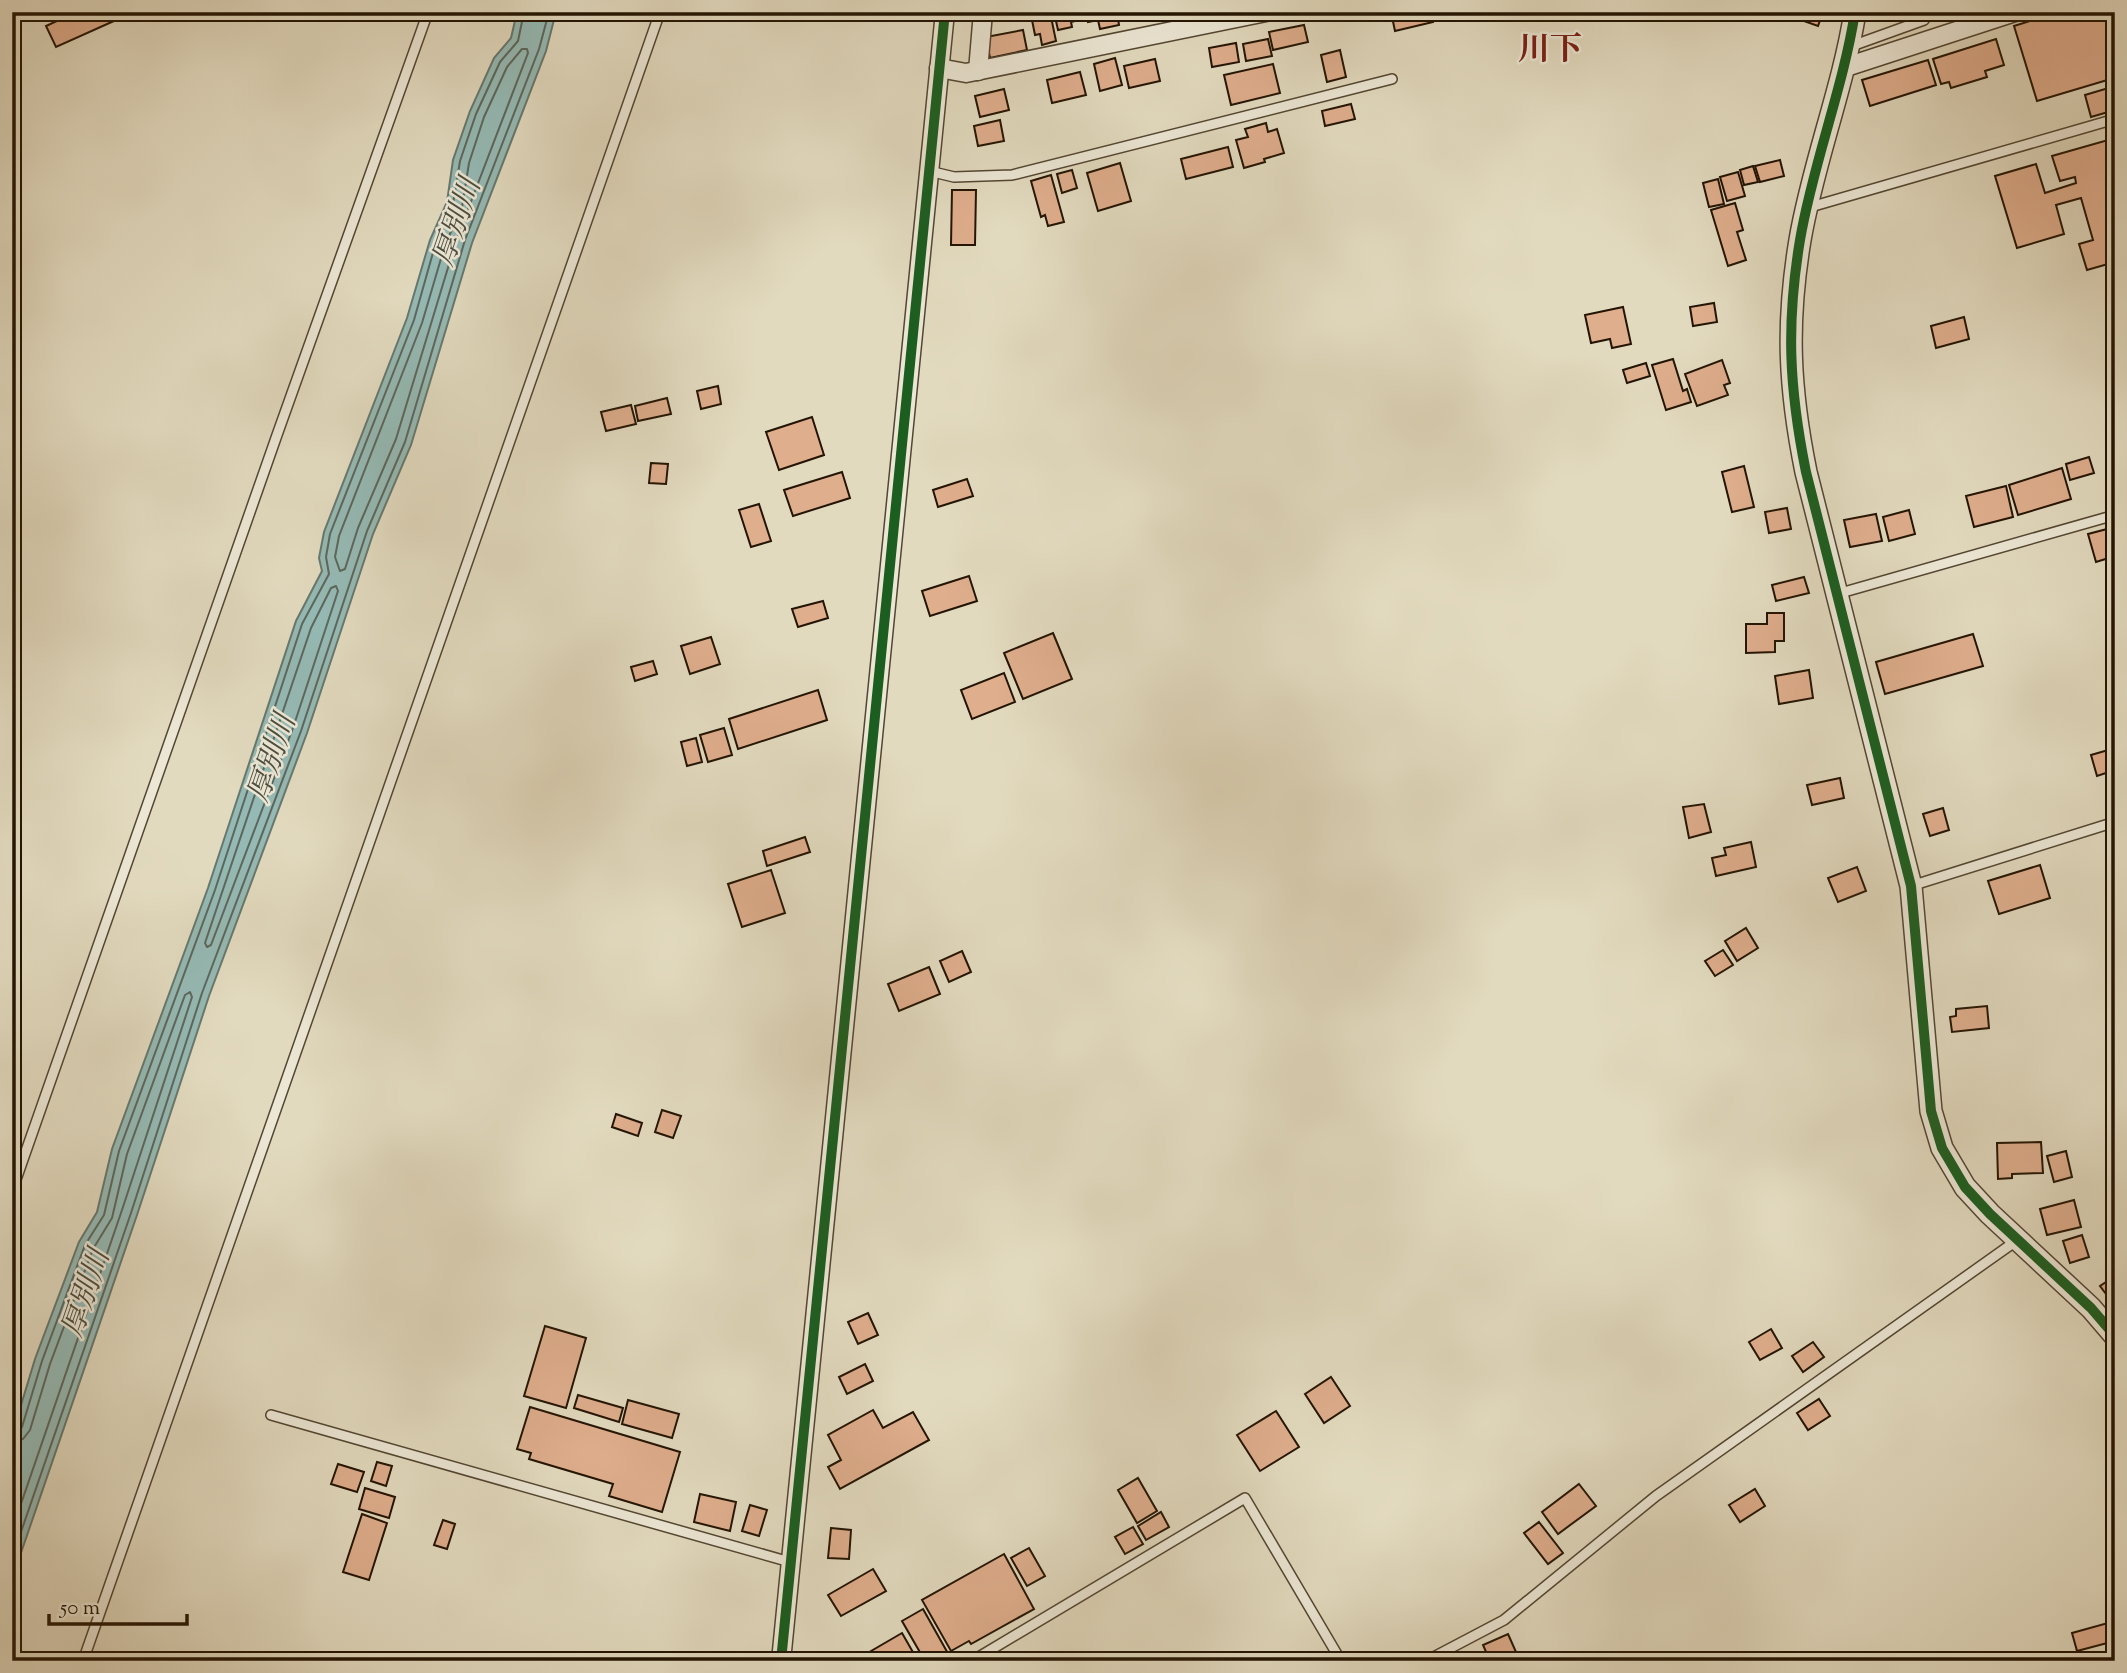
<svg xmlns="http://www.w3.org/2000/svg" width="2127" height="1673" font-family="'Sorts Mill Goudy','Noto Serif JP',serif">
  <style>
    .water { fill: #95bab5; stroke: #67786e; stroke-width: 2 }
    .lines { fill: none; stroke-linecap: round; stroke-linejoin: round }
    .shore { stroke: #5c675c; stroke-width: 2 }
    .building { fill: #dfae8d; stroke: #231403; stroke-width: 2 }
    .service-casing { stroke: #534632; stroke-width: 12 }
    .minor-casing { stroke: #534632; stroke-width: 21 }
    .tertiary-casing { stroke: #534632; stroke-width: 24 }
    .service { stroke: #ece7d5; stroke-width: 9 }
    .minor { stroke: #ece7d5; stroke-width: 18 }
    .tertiary { stroke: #ece7d5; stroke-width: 21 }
    .cycleway-casing { stroke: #ece7d5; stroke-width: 15 }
    .cycleway { stroke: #1b5e20; stroke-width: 10 }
    .labels { text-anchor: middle; stroke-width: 5; stroke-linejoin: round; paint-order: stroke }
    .water-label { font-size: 30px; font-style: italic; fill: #4b4e41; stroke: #ece7d5 }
    .quarter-label { font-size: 32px; font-weight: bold; fill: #7a1f14; stroke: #ece7d5 }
  </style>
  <rect width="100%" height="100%" fill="#e2dabf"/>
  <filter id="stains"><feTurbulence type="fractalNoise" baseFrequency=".00286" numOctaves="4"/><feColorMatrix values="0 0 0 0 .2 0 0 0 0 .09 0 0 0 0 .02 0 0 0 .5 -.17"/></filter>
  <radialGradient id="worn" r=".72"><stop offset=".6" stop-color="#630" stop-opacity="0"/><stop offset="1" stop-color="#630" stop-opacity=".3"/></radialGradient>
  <polygon class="water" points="517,12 556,12 546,51 472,243 411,445 373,534 307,733 209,996 137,1215 12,1579 12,1435 35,1359 79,1242 97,1212 112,1149 208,888 296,621 322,571 319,558 324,532 407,318 430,240 447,202 453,160 470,111 494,58 511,38"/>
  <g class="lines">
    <g class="shore">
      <polygon points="522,49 527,49 528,53 457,238 396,439 358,528 345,569 340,571 335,557 339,536 422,323 445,245 462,207 469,163 484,117 507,67"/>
      <polygon points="336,586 338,591 293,728 211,945 207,947 205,943 311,628 331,588"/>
      <polyline points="12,1432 18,1431 22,1427 42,1361 85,1245 104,1215 119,1151 215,890 302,624 329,574 326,557 330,534 414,320 436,242 453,204 460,161 476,114 500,62 518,41 524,12"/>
      <polyline points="12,1441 23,1439 30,1430 50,1364 93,1249 112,1218 127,1154 185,995 190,992 192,997 122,1210 12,1530"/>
      <polyline points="12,1558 131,1213 202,993 301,731 367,531 405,442 465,240 539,49 549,12"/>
    </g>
  </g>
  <g class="building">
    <polygon points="76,12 134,12 56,47 46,26"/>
    <polygon points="757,12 813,12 811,19"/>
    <polygon points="1050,12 1056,41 1042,45 1040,34 1035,35 1031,15"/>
    <polygon points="1054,12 1078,12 1079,20 1071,22 1072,27 1058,30"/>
    <polygon points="1086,12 1117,12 1119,25 1100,29 1098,20 1088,22"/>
    <polygon points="1391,12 1431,12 1433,22 1395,31"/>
    <polygon points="1447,12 1480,12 1480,16 1465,19 1464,15 1449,18"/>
    <polygon points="1785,12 1823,12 1818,26 1784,14"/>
    <polygon points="2059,12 2115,12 2115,82 2114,78 2037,101 2014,26"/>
    <polygon points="1304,25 1308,42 1273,50 1269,32"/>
    <polygon points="1023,30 1027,50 990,58 986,37"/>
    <polygon points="1268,39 1272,56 1246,61 1243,44"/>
    <polygon points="1996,39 2004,65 1985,71 1987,77 1951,88 1949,82 1941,84 1933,59"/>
    <polygon points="1236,43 1239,62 1212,67 1209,48"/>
    <polygon points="1340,50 1346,77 1327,82 1321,55"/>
    <polygon points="1115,58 1122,85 1100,91 1094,64"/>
    <polygon points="1155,59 1160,81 1129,88 1124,66"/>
    <polygon points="1928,60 1936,85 1870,106 1862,80"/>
    <polygon points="1273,64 1280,93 1231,105 1224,75"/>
    <polygon points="1080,72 1086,95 1052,103 1047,80"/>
    <polygon points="2115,86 2115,110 2091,117 2085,95"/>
    <polygon points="1004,89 1009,110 980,117 975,96"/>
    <polygon points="1351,104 1355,119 1325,126 1322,111"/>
    <polygon points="1000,120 1004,141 978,146 974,126"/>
    <polygon points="1266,123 1268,132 1277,129 1284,153 1264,159 1265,162 1244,168 1236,140 1248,137 1245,129"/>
    <polygon points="2115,138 2115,262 2087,270 2079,244 2093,240 2081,198 2056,205 2064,234 2017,248 1995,176 2036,164 2045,193 2076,183 2075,177 2060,181 2052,156"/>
    <polygon points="1228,147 1233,167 1186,179 1181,159"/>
    <polygon points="1780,160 1784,176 1760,182 1755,166"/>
    <polygon points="1120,163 1131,201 1098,211 1087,173"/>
    <polygon points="1753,166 1758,182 1744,185 1740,170"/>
    <polygon points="1072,170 1077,188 1062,193 1057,174"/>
    <polygon points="1738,172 1745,196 1727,201 1720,177"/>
    <polygon points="1051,175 1064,222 1048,226 1045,215 1041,217 1031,181"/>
    <polygon points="1718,179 1724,204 1709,207 1703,183"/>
    <polygon points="952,190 976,190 975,245 951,245"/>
    <polygon points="1735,203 1743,230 1737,232 1746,260 1728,266 1711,210"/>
    <polygon points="1714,303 1717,322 1693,326 1690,307"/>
    <polygon points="1623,307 1631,344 1612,348 1610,339 1591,343 1585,315"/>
    <polygon points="1964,317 1969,339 1936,348 1931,326"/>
    <polygon points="1673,359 1683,391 1687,389 1691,402 1666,410 1652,365"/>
    <polygon points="1722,360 1730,383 1724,385 1728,395 1697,406 1685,374"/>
    <polygon points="1646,363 1650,376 1627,383 1623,370"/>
    <polygon points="718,386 721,404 701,409 697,391"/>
    <polygon points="667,398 671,414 638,421 635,406"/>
    <polygon points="631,405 636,424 606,431 601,412"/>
    <polygon points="812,417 824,455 779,470 766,432"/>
    <polygon points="2089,457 2094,473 2070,480 2066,464"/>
    <polygon points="651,463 668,464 666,484 649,483"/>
    <polygon points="1744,466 1754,507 1732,512 1722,472"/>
    <polygon points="2062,468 2071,499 2018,515 2009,485"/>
    <polygon points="842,472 850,498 793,516 784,490"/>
    <polygon points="967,479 973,496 938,507 933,490"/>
    <polygon points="2006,486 2013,517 1974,527 1966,496"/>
    <polygon points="759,504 771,541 751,547 739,510"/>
    <polygon points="1787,508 1791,529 1769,533 1765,512"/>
    <polygon points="1909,510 1915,534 1889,541 1883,517"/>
    <polygon points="1876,514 1882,541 1850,547 1844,520"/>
    <polygon points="2107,529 2115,556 2096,562 2088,534"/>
    <polygon points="969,576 977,601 930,616 922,591"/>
    <polygon points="1804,577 1809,593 1776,601 1772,585"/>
    <polygon points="823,601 828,618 798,627 792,609"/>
    <polygon points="1767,613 1784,613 1784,641 1775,641 1775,652 1746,653 1746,624 1767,624"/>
    <polygon points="1053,633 1072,679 1023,699 1004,653"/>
    <polygon points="1973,634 1983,666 1885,694 1876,662"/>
    <polygon points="711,637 720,664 690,674 681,646"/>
    <polygon points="653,661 657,674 635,681 631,667"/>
    <polygon points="1809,670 1813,698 1779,704 1775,676"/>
    <polygon points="1004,673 1015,702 972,719 961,690"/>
    <polygon points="818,690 827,720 738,749 729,719"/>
    <polygon points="724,728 732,755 708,762 700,735"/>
    <polygon points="696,738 702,762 687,766 681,742"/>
    <polygon points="2115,748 2115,770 2097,776 2091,755"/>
    <polygon points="1840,778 1844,798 1812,805 1807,785"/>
    <polygon points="1704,804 1711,832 1689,838 1683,807"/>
    <polygon points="1943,808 1949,830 1930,836 1923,814"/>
    <polygon points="805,837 810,852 767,866 763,851"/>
    <polygon points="1751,842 1756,867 1716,876 1712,858 1726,855 1724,848"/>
    <polygon points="2040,865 2050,898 1999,914 1988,881"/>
    <polygon points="1857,867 1866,891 1838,902 1828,878"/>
    <polygon points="771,870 785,913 742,927 728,884"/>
    <polygon points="1746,928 1758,948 1737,961 1725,941"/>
    <polygon points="1723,950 1733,965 1715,976 1705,961"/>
    <polygon points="962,951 971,972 949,982 940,961"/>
    <polygon points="929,967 940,994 899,1011 888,984"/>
    <polygon points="1987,1006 1989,1028 1952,1032 1950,1017 1956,1016 1956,1009"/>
    <polygon points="662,1110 681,1116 673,1138 655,1132"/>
    <polygon points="616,1114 642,1123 638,1136 612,1127"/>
    <polygon points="2041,1142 2043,1173 2012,1174 2012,1178 1998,1179 1997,1143"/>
    <polygon points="2066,1151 2072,1177 2054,1182 2047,1156"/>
    <polygon points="2074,1200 2081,1227 2047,1235 2040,1209"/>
    <polygon points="2082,1235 2089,1257 2070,1263 2063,1241"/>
    <polygon points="2112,1278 2115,1281 2115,1300 2112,1302 2100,1286"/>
    <polygon points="868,1313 878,1335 858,1344 848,1322"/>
    <polygon points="545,1326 586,1338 566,1408 524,1396"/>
    <polygon points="1771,1329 1782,1348 1760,1360 1749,1342"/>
    <polygon points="1813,1342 1824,1357 1803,1372 1792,1356"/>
    <polygon points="865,1364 873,1381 847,1394 839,1377"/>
    <polygon points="1331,1377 1350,1406 1324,1423 1305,1394"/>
    <polygon points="578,1395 623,1408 619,1422 574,1408"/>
    <polygon points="1819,1399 1830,1416 1808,1430 1797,1413"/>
    <polygon points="628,1400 679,1414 672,1438 622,1424"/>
    <polygon points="530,1407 680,1452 662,1512 609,1496 613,1484 529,1459 531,1453 517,1449"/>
    <polygon points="873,1410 883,1428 913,1412 929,1440 840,1489 828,1467 841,1460 828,1435"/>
    <polygon points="1276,1411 1299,1447 1260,1471 1237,1435"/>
    <polygon points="377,1462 392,1466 386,1486 371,1481"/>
    <polygon points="338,1464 364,1472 357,1492 331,1484"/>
    <polygon points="1138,1478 1157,1511 1137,1523 1118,1490"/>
    <polygon points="1579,1484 1596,1506 1558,1534 1542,1512"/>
    <polygon points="365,1488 395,1497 389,1518 359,1509"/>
    <polygon points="1755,1489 1765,1506 1740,1522 1729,1505"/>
    <polygon points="700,1494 736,1502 730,1531 694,1522"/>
    <polygon points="750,1505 767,1510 759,1536 742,1531"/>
    <polygon points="1161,1512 1169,1527 1146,1540 1138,1526"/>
    <polygon points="362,1514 387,1523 369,1580 343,1572"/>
    <polygon points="443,1520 455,1524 447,1549 434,1545"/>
    <polygon points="1539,1522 1563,1553 1548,1564 1524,1533"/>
    <polygon points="1133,1527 1143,1544 1125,1554 1115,1537"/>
    <polygon points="831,1528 851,1530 849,1559 828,1558"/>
    <polygon points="1029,1548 1045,1576 1027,1586 1011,1558"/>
    <polygon points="1004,1554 1034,1609 971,1644 969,1641 951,1651 922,1600"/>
    <polygon points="873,1569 886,1591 841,1616 828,1595"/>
    <polygon points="923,1609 950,1657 944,1661 925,1661 902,1621"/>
    <polygon points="2115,1621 2115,1641 2077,1651 2072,1633"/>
    <polygon points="902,1633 918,1661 854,1661"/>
    <polygon points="1508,1634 1520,1661 1490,1661 1483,1645"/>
  </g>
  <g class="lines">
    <g class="service-casing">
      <g id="service">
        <polyline points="1849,47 1924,20 1930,12"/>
        <polyline points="929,171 954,177 1012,175 1392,79"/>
        <polyline points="1807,208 2115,119"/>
        <polyline points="1837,594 2115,515"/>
        <polyline points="1911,886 2115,822"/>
        <polyline points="12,1191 277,435 428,12"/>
        <polyline points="271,1415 790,1562"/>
        <polyline points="83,1661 660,12"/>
        <polyline points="972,1661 1245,1498 1341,1661"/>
        <polyline points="1426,1661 1504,1620 1656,1496 2016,1241"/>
      </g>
    </g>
    <g class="minor-casing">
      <g id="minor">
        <polyline points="939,68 966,73 1266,12"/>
        <polyline points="1843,68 2015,12"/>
        <polyline points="978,71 983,12"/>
        <polyline points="781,1661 945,12"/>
      </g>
    </g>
    <g class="tertiary-casing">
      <path id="tertiary" d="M1855,12C1843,89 1813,163 1800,240C1786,324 1789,388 1806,472L1911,886L1931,1111L1942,1148L1965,1187L1990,1214L2091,1308L2115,1336"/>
    </g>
    <use href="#service" class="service"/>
    <use href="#minor" class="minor"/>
    <use href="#tertiary" class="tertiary"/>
    <g class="cycleway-casing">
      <g id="cycleway">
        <path d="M1855,12C1843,89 1813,163 1800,240C1786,324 1789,388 1806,472L1911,886L1931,1111L1942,1148L1965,1187L1990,1214L2091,1308L2115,1336"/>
        <polyline points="781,1661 945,12"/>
      </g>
    </g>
    <use href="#cycleway" class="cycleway"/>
  </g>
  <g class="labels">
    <g class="water-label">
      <text transform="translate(456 222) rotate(-71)" y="10">厚別川</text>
      <text transform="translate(271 758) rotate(-71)" y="10">厚別川</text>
      <text transform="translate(85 1293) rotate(-71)" y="10">厚別川</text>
    </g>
    <g class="quarter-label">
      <text x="1550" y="59">川下</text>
    </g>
  </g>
  <rect width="2127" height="1673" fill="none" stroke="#e2dabf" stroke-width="42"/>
  <rect x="14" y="14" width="2099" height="1645" fill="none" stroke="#231403" stroke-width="3.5"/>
  <rect x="21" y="21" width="2085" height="1631" fill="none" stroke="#231403" stroke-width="2"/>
  <path d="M49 1614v10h138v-10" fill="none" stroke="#231403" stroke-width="3.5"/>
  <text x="60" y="1614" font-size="21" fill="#231403" stroke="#ece7d5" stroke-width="5" paint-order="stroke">50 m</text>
  <rect width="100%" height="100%" filter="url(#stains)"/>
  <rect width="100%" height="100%" fill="url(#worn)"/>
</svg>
